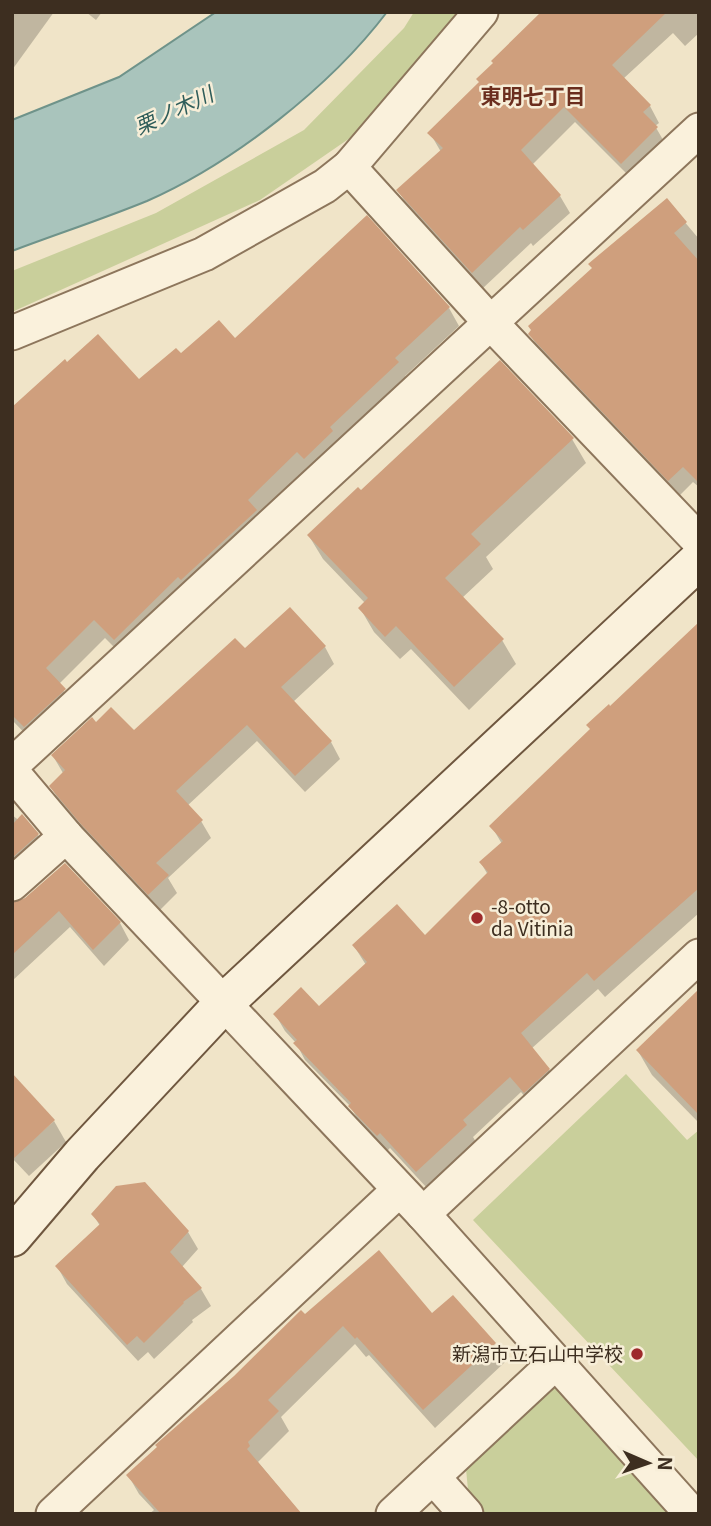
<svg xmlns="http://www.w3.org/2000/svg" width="711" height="1526" font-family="Georgia,'Noto Sans JP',serif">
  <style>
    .green { fill: #c9cf9b }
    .water { fill: #a9c4bc; stroke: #6f938a; stroke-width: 2 }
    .shadow { fill: #0003 }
    .building { fill: #cf9f7d }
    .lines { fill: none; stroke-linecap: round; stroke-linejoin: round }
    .street-casing { stroke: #8d765c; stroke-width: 37 }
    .secondary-casing { stroke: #6f573f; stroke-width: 42 }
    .street { stroke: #faf1dc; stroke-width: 33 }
    .secondary { stroke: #faf1dc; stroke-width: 38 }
    .poi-dot { fill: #9e2a2b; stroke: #f7eed8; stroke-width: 2.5 }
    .labels { text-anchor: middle; stroke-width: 5; stroke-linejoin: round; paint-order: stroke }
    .poi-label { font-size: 19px; fill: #3d2e20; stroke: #f7eed8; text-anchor: start }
    .neighbourhood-label { font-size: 21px; font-weight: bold; fill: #6b2e1e; stroke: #f7eed8 }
    .water-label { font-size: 21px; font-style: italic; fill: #2f5d5a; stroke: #f7eed8 }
  </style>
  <rect width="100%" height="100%" fill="#f0e4c8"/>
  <g class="green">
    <polygon points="414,12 457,12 408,74 350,138 260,200 12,312 12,271 156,213 304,130 404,28"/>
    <polygon points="626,1074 687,1140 699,1130 699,1461 473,1220"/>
    <polygon points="554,1383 671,1514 482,1514 469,1500 466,1469"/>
  </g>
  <path class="water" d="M216,12H387C330,87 233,163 147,201C103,219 57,234 12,251V120L119,77Z"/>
  <g class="shadow">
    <polygon points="12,12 54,12 12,70"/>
    <polygon points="86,12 102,12 96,20"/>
    <polygon points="540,12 699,12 699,33 685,46 673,33 623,79 650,106 659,123 655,126 666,145 632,179 575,122 532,165 560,196 570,213 533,246 531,243 482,289 408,207 398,190 441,152 430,133 480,83 541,14"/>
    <polygon points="667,201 699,239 699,487 693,482 679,496 539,350 530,334"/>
    <polygon points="449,308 459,326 405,376 409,382 125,658 105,638 59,684 75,709 36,745 12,720 12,409 139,381 181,356 235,341"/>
    <polygon points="572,439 586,463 486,557 493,569 462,598 502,640 516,664 469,710 411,649 400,659 374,632 360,608 365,603 323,559 309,536 361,493"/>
    <polygon points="699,625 699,913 605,997 598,989 531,1049 549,1070 558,1087 535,1109 521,1092 473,1137 476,1142 427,1188 390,1148 387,1151 360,1123 350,1106 305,1060 296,1043 285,1031 275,1014 319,1008 366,965 354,946 425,937 488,875 481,863 502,844 492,827 591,730 610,708"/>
    <polygon points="325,647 334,664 293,702 331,742 340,759 305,792 257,741 187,806 201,821 211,838 168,878 177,893 159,911 92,840 61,804 51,787 63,773 53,756 96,724 134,732 245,651"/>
    <polygon points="12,815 38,835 47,852 12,883"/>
    <polygon points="65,865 120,923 129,940 104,966 70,927 12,981 12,904 25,900"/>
    <polygon points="699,991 699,1123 652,1075 638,1051"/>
    <polygon points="54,1121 66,1142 29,1176 12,1158"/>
    <polygon points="93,1214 188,1232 198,1249 182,1267 201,1289 211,1306 192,1320 193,1322 154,1359 148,1352 138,1361 67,1284 57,1266 100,1226"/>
    <polygon points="305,1316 432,1316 494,1344 505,1362 435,1428 369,1355 366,1357 355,1344 281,1417 289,1431 258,1462 301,1514 149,1514 154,1510 139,1494 128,1475"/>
  </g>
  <g class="building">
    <polygon points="541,12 667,12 612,65 651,105 643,112 658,127 621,164 564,107 521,150 561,195 523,230 520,227 472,273 396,190 443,148 427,133 479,82 476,79 493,63 491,61"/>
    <polygon points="667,198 687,222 674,233 699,261 699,483 683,467 668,481 528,334 531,330 528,326 592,268 588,264"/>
    <polygon points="367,215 450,307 395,358 399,362 330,427 333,431 304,459 297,452 248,500 257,510 181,580 178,577 114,640 94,620 46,668 66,689 24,727 12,715 12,407 65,359 67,362 98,334 139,379 176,348 181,353 219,320 235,338"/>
    <polygon points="500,360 574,438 471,534 481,544 445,578 504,639 454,687 396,626 385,637 358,608 368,598 307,535 358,487 361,490"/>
    <polygon points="290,607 326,646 281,687 332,741 295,776 247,725 176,791 203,820 156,863 169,875 148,895 80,823 49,786 65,770 51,755 92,717 96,722 111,707 134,730 235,638 245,648"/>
    <polygon points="699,622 699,888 594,981 587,973 521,1033 550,1069 524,1093 510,1077 463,1120 467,1125 416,1172 380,1133 377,1136 348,1106 351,1103 293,1043 297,1040 273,1014 301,987 319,1006 367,962 352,945 397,904 425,935 488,872 479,862 503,841 489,826 590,729 586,725 609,704 610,706"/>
    <polygon points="22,814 39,834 12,858 12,825"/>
    <polygon points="65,863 121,922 93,950 59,911 12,955 12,903 25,898"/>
    <polygon points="699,989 699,1115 636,1050"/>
    <polygon points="12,1073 55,1120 12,1160"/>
    <polygon points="145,1182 189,1231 170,1252 202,1288 183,1302 184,1303 144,1343 137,1336 127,1345 55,1266 100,1224 91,1214 116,1186"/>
    <polygon points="379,1250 432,1313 453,1295 496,1343 423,1410 357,1337 355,1339 343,1326 268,1400 279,1411 248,1442 250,1446 247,1449 302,1514 161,1514 126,1475 157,1447 155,1445 234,1376 301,1310 305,1314"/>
  </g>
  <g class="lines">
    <g class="street-casing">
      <g id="street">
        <polyline points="349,167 490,322 699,541"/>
        <polyline points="12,333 204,254 325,186 349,167 481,12"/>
        <polyline points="12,765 699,130"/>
        <polyline points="12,772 66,836 423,1214 692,1514"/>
        <polyline points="12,884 66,836"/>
        <polyline points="423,1214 699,956"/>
        <polyline points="433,1477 466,1514"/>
        <polyline points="53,1514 398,1191"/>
        <polyline points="393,1514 555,1363"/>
      </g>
    </g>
    <g class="secondary-casing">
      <polyline id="secondary" points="12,1237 82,1155 224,1003 699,560"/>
    </g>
    <use href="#street" class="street"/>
    <use href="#secondary" class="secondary"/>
  </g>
  <g class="poi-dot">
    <circle cx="477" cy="918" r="7"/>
    <circle cx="637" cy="1354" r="7"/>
  </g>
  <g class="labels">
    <g class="poi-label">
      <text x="491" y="914">-8-otto<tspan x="491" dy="22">da Vitinia</tspan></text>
      <text x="623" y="1361" text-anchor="end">新潟市立石山中学校</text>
    </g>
    <g class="neighbourhood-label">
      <text x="533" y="104">東明七丁目</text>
    </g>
    <g class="water-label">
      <text transform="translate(174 111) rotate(-25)" y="7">栗ノ木川</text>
    </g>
  </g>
  <rect width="711" height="1526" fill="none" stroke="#3d2e20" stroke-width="28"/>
  <g transform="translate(648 1463) rotate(92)" stroke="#f7eed8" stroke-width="5" paint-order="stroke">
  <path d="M0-5L12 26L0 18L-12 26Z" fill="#3d2e20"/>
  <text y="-10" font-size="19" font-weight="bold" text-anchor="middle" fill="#3d2e20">N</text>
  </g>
</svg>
